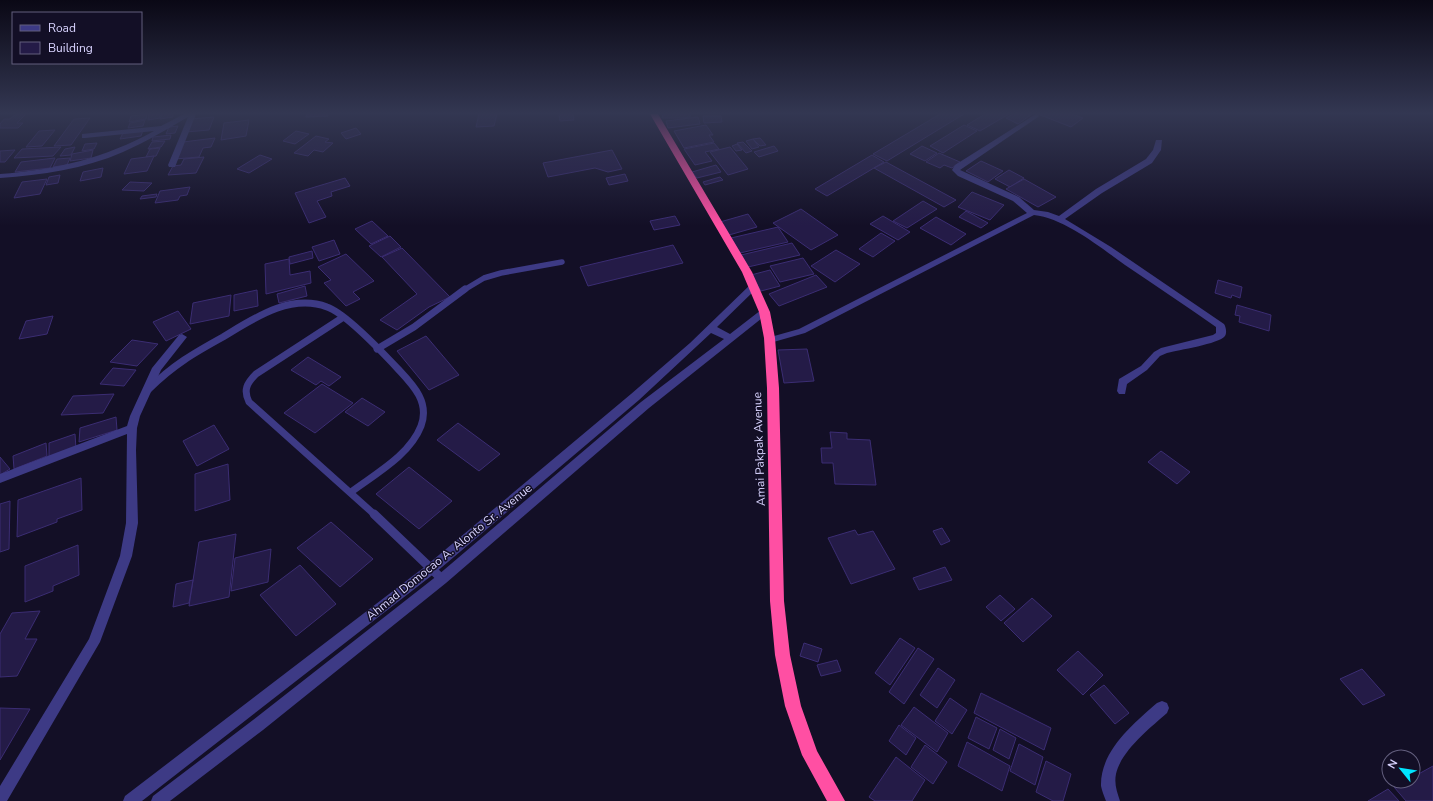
<svg xmlns="http://www.w3.org/2000/svg" width="1433" height="801" font-family="'Nunito Sans',sans-serif">
  <style>
    .building { fill: #241b47; stroke: #3b2d73 }
    .lines { fill: none; stroke-linecap: round; stroke-linejoin: round }
    .lane-far2 { stroke: #3d3a85; stroke-width: 5.5 }
    .lane-far1 { stroke: #3d3a85; stroke-width: 7 }
    .lane { stroke: #3d3a85; stroke-width: 9 }
    .street { fill: #3d3a85; fill-rule: evenodd }
    .highway { fill: #ff4fa3; fill-rule: evenodd }
    .labels { text-anchor: middle; stroke-width: 3; stroke-linejoin: round; paint-order: stroke }
    .street-label { font-size: 12px; fill: #d9d4ff; stroke: #130f26 }
  </style>
  <rect width="100%" height="100%" fill="#130f26"/>
  <g class="building">
    <polygon points="16,114 26,114 17,123 23,123 18,128 0,128 0,124 4,119 10,119"/>
    <polygon points="147,114 146,119 129,122 131,116"/>
    <polygon points="149,114 160,114 160,118 148,120"/>
    <polygon points="162,114 173,114 173,117 160,119"/>
    <polygon points="307,114 328,114 328,116 306,117"/>
    <polygon points="479,114 497,114 494,126 476,127"/>
    <polygon points="559,114 573,114 574,120 560,121"/>
    <polygon points="663,114 690,114 690,117 682,118 662,118"/>
    <polygon points="940,114 964,114 887,161 873,154"/>
    <polygon points="985,114 1009,114 980,131 967,125"/>
    <polygon points="1013,114 1032,114 1018,124 1006,118"/>
    <polygon points="1038,114 1072,114 1083,118 1071,127"/>
    <polygon points="703,116 721,116 722,122 704,123"/>
    <polygon points="214,117 209,130 186,132 191,119"/>
    <polygon points="698,117 700,124 668,128 666,121"/>
    <polygon points="90,118 71,145 54,146 74,119"/>
    <polygon points="145,120 143,126 128,128 130,123"/>
    <polygon points="249,120 246,136 221,140 224,123"/>
    <polygon points="706,125 713,135 709,135 714,142 684,148 674,131"/>
    <polygon points="964,125 977,131 943,153 930,146"/>
    <polygon points="178,126 175,133 166,134 169,127"/>
    <polygon points="356,128 361,134 346,139 341,133"/>
    <polygon points="55,130 42,146 26,147 39,131"/>
    <polygon points="143,130 141,136 120,139 123,133"/>
    <polygon points="296,131 309,134 295,144 283,141"/>
    <polygon points="171,135 170,139 152,141 153,137"/>
    <polygon points="316,136 329,139 325,142 333,143 323,152 314,150 308,156 294,153"/>
    <polygon points="215,138 211,147 203,148 199,157 175,159 183,142"/>
    <polygon points="760,138 766,145 760,146 753,139"/>
    <polygon points="753,139 759,147 752,149 746,141"/>
    <polygon points="165,141 161,147 148,149 152,142"/>
    <polygon points="743,142 752,151 746,153 737,143"/>
    <polygon points="97,143 94,149 82,151 85,144"/>
    <polygon points="714,143 719,149 705,152 712,161 695,165 684,149"/>
    <polygon points="737,144 742,150 736,151 732,146"/>
    <polygon points="774,146 778,151 759,157 754,152"/>
    <polygon points="922,146 937,153 925,161 910,154"/>
    <polygon points="61,147 53,156 14,158 22,149"/>
    <polygon points="75,147 71,155 60,156 65,149"/>
    <polygon points="730,147 748,169 728,175 710,152"/>
    <polygon points="160,148 156,156 146,157 150,149"/>
    <polygon points="15,150 5,162 0,162 0,151"/>
    <polygon points="93,150 91,158 70,161 72,154"/>
    <polygon points="612,150 622,169 608,172 595,168 548,177 543,163"/>
    <polygon points="939,153 960,162 952,168 944,165 940,168 926,162"/>
    <polygon points="260,155 272,159 249,173 237,169"/>
    <polygon points="872,155 884,162 827,196 815,189"/>
    <polygon points="154,156 147,171 124,174 131,159"/>
    <polygon points="204,157 196,173 168,175 173,166 181,165 184,159"/>
    <polygon points="55,158 50,168 15,172 21,162"/>
    <polygon points="70,158 67,165 53,167 57,159"/>
    <polygon points="981,161 1003,171 988,182 966,171"/>
    <polygon points="886,162 956,200 944,207 874,168"/>
    <polygon points="716,165 721,172 697,178 692,172"/>
    <polygon points="103,168 101,177 80,181 83,172"/>
    <polygon points="1009,170 1024,178 1010,187 995,179"/>
    <polygon points="625,174 628,181 609,185 606,178"/>
    <polygon points="60,175 58,183 46,185 49,177"/>
    <polygon points="720,177 723,180 705,185 703,182"/>
    <polygon points="345,178 350,186 331,192 332,196 317,201 326,217 309,223 295,193"/>
    <polygon points="47,179 40,194 14,198 22,182"/>
    <polygon points="1024,179 1056,197 1038,207 1006,189"/>
    <polygon points="130,182 152,183 144,191 122,190"/>
    <polygon points="190,187 187,195 180,196 178,200 155,203 160,191"/>
    <polygon points="972,192 1004,205 990,220 958,207"/>
    <polygon points="157,194 156,197 140,199 142,196"/>
    <polygon points="923,201 937,209 907,228 893,221"/>
    <polygon points="801,209 838,235 811,250 773,223"/>
    <polygon points="966,211 988,223 981,228 959,217"/>
    <polygon points="748,214 757,227 729,235 720,222"/>
    <polygon points="675,216 680,225 654,230 650,221"/>
    <polygon points="883,216 910,232 898,240 870,224"/>
    <polygon points="936,217 966,234 951,245 920,228"/>
    <polygon points="372,221 388,236 371,244 355,229"/>
    <polygon points="778,227 788,242 740,253 731,238"/>
    <polygon points="881,233 895,241 873,257 859,249"/>
    <polygon points="390,236 401,247 381,257 369,246"/>
    <polygon points="334,240 340,254 319,261 312,247"/>
    <polygon points="792,243 800,255 748,267 741,255"/>
    <polygon points="673,245 683,263 588,286 580,267"/>
    <polygon points="402,248 450,297 429,307 397,330 380,320 417,294 382,257"/>
    <polygon points="836,250 860,264 835,282 811,266"/>
    <polygon points="312,251 313,258 290,264 289,257"/>
    <polygon points="346,254 374,281 353,292 360,299 346,306 324,283 331,280 318,267"/>
    <polygon points="803,258 814,274 780,282 770,266"/>
    <polygon points="289,259 290,275 310,271 311,283 266,294 265,264"/>
    <polygon points="770,270 780,286 761,291 751,275"/>
    <polygon points="816,275 827,287 779,306 769,294"/>
    <polygon points="1218,280 1242,287 1240,298 1232,295 1231,298 1215,293"/>
    <polygon points="305,286 307,296 279,303 277,294"/>
    <polygon points="257,290 258,306 234,311 234,295"/>
    <polygon points="231,295 229,316 190,324 193,303"/>
    <polygon points="1237,305 1271,315 1269,331 1239,322 1240,316 1235,315"/>
    <polygon points="178,311 191,329 166,341 153,322"/>
    <polygon points="53,316 47,334 19,339 26,321"/>
    <polygon points="426,336 459,375 429,390 397,351"/>
    <polygon points="132,340 158,344 137,366 110,362"/>
    <polygon points="807,349 814,381 784,383 778,350"/>
    <polygon points="308,357 341,377 329,386 321,381 316,385 291,370"/>
    <polygon points="113,368 136,370 124,386 100,384"/>
    <polygon points="322,384 353,403 315,433 284,413"/>
    <polygon points="114,394 103,413 61,415 73,396"/>
    <polygon points="362,398 385,412 368,426 345,412"/>
    <polygon points="116,417 117,430 79,442 80,428"/>
    <polygon points="458,423 500,454 479,471 437,440"/>
    <polygon points="214,425 229,449 197,466 183,441"/>
    <polygon points="830,432 847,433 847,439 870,440 876,485 835,484 833,463 822,463 821,448 832,448"/>
    <polygon points="75,434 76,449 49,458 49,443"/>
    <polygon points="46,443 47,456 14,469 13,456"/>
    <polygon points="1161,451 1190,472 1177,484 1148,462"/>
    <polygon points="0,457 10,469 0,475"/>
    <polygon points="228,464 230,500 195,511 195,474"/>
    <polygon points="409,467 452,501 419,529 376,494"/>
    <polygon points="81,478 82,510 57,519 57,522 17,537 18,500"/>
    <polygon points="10,501 9,549 0,552 0,504"/>
    <polygon points="331,522 373,559 340,587 297,548"/>
    <polygon points="942,528 950,541 941,545 933,531"/>
    <polygon points="855,530 858,535 873,531 895,569 851,584 828,538"/>
    <polygon points="236,534 229,597 189,606 199,542"/>
    <polygon points="78,545 79,575 53,586 53,591 25,602 25,566"/>
    <polygon points="271,549 268,582 231,591 235,558"/>
    <polygon points="300,565 336,604 296,636 260,595"/>
    <polygon points="945,567 952,580 919,590 913,578"/>
    <polygon points="193,580 189,603 173,607 176,584"/>
    <polygon points="1000,595 1015,609 1001,621 986,607"/>
    <polygon points="1032,598 1052,616 1023,642 1004,623"/>
    <polygon points="40,611 25,639 37,639 17,676 0,677 0,634 12,613"/>
    <polygon points="900,638 915,648 890,685 875,673"/>
    <polygon points="804,643 822,649 818,662 800,656"/>
    <polygon points="918,648 934,659 904,704 889,692"/>
    <polygon points="1078,651 1103,675 1083,695 1057,670"/>
    <polygon points="837,660 841,671 821,676 817,665"/>
    <polygon points="938,668 955,680 937,708 920,695"/>
    <polygon points="1362,669 1385,695 1363,705 1340,679"/>
    <polygon points="1104,685 1129,713 1115,724 1090,695"/>
    <polygon points="981,693 1051,728 1044,750 974,713"/>
    <polygon points="950,698 967,710 952,734 935,721"/>
    <polygon points="914,707 948,733 937,752 901,725"/>
    <polygon points="0,708 30,709 0,760"/>
    <polygon points="976,717 997,728 989,749 968,738"/>
    <polygon points="899,725 916,738 906,755 889,741"/>
    <polygon points="1000,729 1016,738 1009,759 993,750"/>
    <polygon points="967,742 1010,766 1002,791 958,766"/>
    <polygon points="1019,744 1043,757 1035,785 1010,771"/>
    <polygon points="925,745 947,762 933,784 911,767"/>
    <polygon points="896,757 925,780 912,801 875,801 869,797"/>
    <polygon points="1046,761 1071,774 1063,801 1053,801 1036,792"/>
    <polygon points="1433,766 1433,801 1406,801 1394,787 1404,781 1413,781 1413,777"/>
    <polygon points="1388,789 1399,801 1368,801"/>
  </g>
  <g class="lines">
    <polyline class="lane-far2" points="464,290 484,278 501,273 562,262"/>
    <g class="lane-far1">
      <path d="M342,318L256,374C247,383 243,390 249,402L375,515"/>
      <polyline points="377,349 414,327 465,289"/>
      <path d="M149,389C173,365 194,353 223,337C253,319 290,293 327,307C345,313 384,354 398,369C413,385 430,402 421,426C410,455 375,474 351,492"/>
    </g>
    <polyline class="lane" points="374,514 442,579"/>
    <g class="street">
      <path d="M184,114H196L175,167H169L168,165L188,117C167,129 146,142 123,152C84,169 42,175 0,178V174C55,170 105,158 154,131L85,138H82V134L161,126Z"/>
      <path d="M1036,114L1039,116L1038,117L960,170L1019,197L1034,210L1048,212L1059,216L1096,189L1146,159L1153,150L1156,140H1162L1161,150L1152,163L1102,193L1065,219L1111,247L1224,324C1226,327 1227,333 1225,336C1219,344 1178,350 1167,353L1160,356L1147,370L1127,384L1125,394H1119L1117,391L1119,379L1141,366L1154,352L1161,348L1213,335L1216,333V327C1186,306 1155,285 1125,265C1100,247 1064,218 1034,215L805,333L770,343L767,342L765,340L767,338L799,329L1027,213L1013,201L958,176L952,170L955,165Z"/>
      <polygon points="754,283 757,284 758,286 757,288 717,327 730,334 761,310 767,310 769,312 767,314 649,408 446,583 263,730 170,801 151,801 153,796 253,720 438,575 641,402 724,339 711,333 639,400 435,573 142,801 123,801 125,796 427,565 631,394 690,343 751,284"/>
      <polygon points="182,334 187,337 161,370 140,416 137,428 136,450 138,523 132,556 100,642 7,801 0,801 0,786 89,639 120,556 126,523 127,434 0,483 0,474 127,426 130,416 152,368 179,335"/>
      <path d="M1162,701L1167,703L1169,708L1167,713C1150,728 1121,751 1116,774C1114,784 1117,792 1120,801H1106C1104,796 1102,791 1101,786C1100,751 1133,724 1157,703Z"/>
    </g>
    <polygon class="highway" points="650,114 658,114 752,272 770,312 775,338 779,388 784,601 790,655 801,706 817,751 845,801 827,801 802,755 785,706 775,655 770,601 767,388 764,338 759,312 742,272"/>
  </g>
  <linearGradient id="sky" x2="0" y2="1"><stop stop-color="#0a0815"/><stop offset="0.5" stop-color="#333752"/><stop offset="1" stop-color="#333752" stop-opacity="0"/></linearGradient>
  <rect width="1433" height="226" fill="url(#sky)"/>
  <g class="labels">
    <g class="street-label">
      <text transform="translate(759 449) rotate(-92)" y="4">Amai Pakpak Avenue</text>
      <text transform="translate(449 552) rotate(-39)" y="4">Ahmad Domocao A. Alonto Sr. Avenue</text>
    </g>
  </g>
  <rect x="12" y="12" width="130" height="52" fill="#130f26" stroke="#625e7d"/>
  <rect x="20" y="25" width="20" height="6" fill="#3d3a85" stroke="#625e7d"/>
  <text x="48" y="32" font-size="12" fill="#d9d4ff">Road</text>
  <rect x="20" y="42" width="20" height="12" fill="#241b47" stroke="#625e7d"/>
  <text x="48" y="52" font-size="12" fill="#d9d4ff">Building</text>
  <g transform="translate(1401 769) rotate(300)"><circle r="19" fill="#130f26" stroke="#625e7d"/>
  <path d="M0-3L7 15L0 10L-7 15Z" fill="#00e5ff"/>
  <text y="-6" font-size="11" font-weight="bold" text-anchor="middle" fill="#d9d4ff">N</text>
  </g>
</svg>
